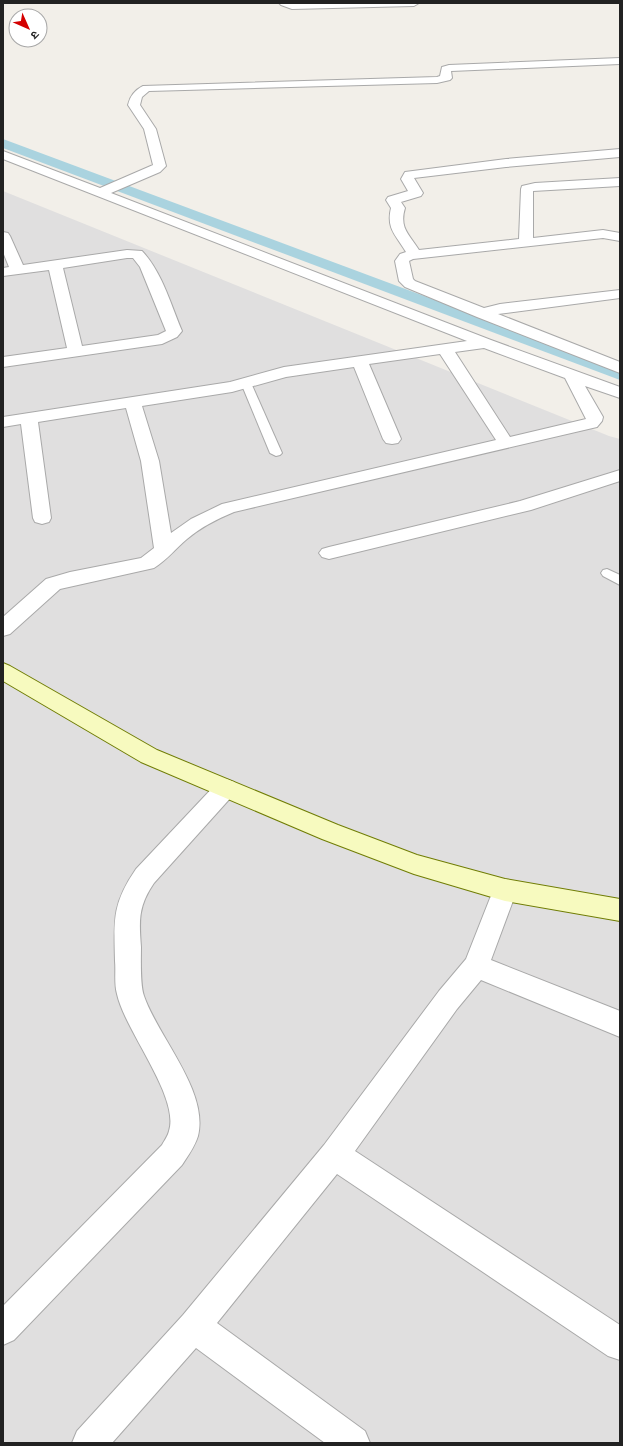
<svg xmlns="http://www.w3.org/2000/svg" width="623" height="1446" font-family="Mulish,'Noto Sans Devanagari',sans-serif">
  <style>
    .residential { fill: #e0dfdf }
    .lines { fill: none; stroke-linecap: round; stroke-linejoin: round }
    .canal { fill: #aad3df; fill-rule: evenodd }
    .lane-casing { stroke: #a9a9a9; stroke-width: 2 }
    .street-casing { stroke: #a9a9a9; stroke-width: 2 }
    .secondary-casing { stroke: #707d05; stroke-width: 2 }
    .lane { fill: #fff; fill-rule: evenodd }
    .street { fill: #fff; fill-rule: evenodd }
    .secondary { fill: #f7fabf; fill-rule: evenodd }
  </style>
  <rect width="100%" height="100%" fill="#f2efe9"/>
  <polygon class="residential" points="3,191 609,436 620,439 620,1443 3,1443"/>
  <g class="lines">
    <polygon class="canal" points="3,139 620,369 620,380 3,148"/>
    <g class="lane-casing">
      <g id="lane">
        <polygon points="246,380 251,383 282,453 280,455 276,456 270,453 241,383"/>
        <polygon points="607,569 620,575 620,585 603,576 601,573 603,570"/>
      </g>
    </g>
    <g class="street-casing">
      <g id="street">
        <polygon points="279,3 419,3 414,6 292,9 281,5"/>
        <path d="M620,58V64L451,71L452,78L450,80L437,83L149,91L142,97L140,105L156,129L166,166L160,172L111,193L491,340L620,387V398L585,386L603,417L602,421L597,427L234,512C217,519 201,527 187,539C176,548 167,560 154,568L60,589L10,634L3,636V617L46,579L70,572L141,558L154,548L141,461L126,408L38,422L51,518L49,522L42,524L35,522L33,518L21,424L3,427V417L230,382L284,367L467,341L3,159V151L100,188L153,165L144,129L128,105C130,96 135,90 143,86L437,77L440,76L442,67L449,65ZM484,348L565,378L586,419L510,437L455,352ZM440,354L496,440L222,504L191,519L171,533L159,461L142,406L232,392L286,377L354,367L383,439L386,443L392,444L398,443L401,439L369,364Z"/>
        <path d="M620,149V157L506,167L414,178L423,193L421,196L401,202L405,208C399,228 409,234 419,250L519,239L521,189L522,186L535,183L620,178V186L533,191V238L603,230L620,233V241L603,238L413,259L409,261L413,279L415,281L484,308L500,304L620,290V298L498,314L620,362V373L477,317L405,287L399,281L395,261L400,254L406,252C396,235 386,229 391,208L386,200L388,197L408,191L401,179L405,172L506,159Z"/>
        <path d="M3,232L8,233L10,236L23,265L127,250L142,251C162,272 171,305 182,331L177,337L162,344L3,367V357L67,348L49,270L3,276V268L9,267L3,252ZM127,258H133L140,267L166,331L158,335L82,346L63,268Z"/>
        <polygon points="620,470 620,481 531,510 329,559 322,557 319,553 322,549 329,547 520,501"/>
        <path d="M226,779L234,782L238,788L234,794L154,883C138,906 139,921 141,947C141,960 140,985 144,996C158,1037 209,1091 198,1136C195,1146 188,1156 182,1165L14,1340L3,1345V1306L162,1145C164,1141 168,1136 169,1131C180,1097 125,1031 117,994C114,984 116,971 115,961C114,920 112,904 136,869L218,782Z"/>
        <polygon points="505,879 514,883 517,890 491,960 620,1011 620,1037 481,980 457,1009 355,1151 620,1325 620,1360 608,1356 337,1174 217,1323 365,1431 370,1443 325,1443 196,1348 112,1443 72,1443 77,1431 183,1315 324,1145 439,991 466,959 496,883"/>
      </g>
    </g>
    <g class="secondary-casing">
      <polygon id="secondary" points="3,663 10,666 157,750 338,825 417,855 505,879 620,899 620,921 505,901 414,874 322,839 141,762 3,681"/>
    </g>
    <use href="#lane" class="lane"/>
    <use href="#street" class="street"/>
    <use href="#secondary" class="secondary"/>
  </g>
  <rect width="623" height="1446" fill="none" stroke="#222222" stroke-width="8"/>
  <g transform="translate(28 28) rotate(135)"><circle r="19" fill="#ffffff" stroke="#a7a7a7"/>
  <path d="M0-3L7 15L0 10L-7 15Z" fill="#d40000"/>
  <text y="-6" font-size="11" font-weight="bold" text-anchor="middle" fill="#222222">उ</text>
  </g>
</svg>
